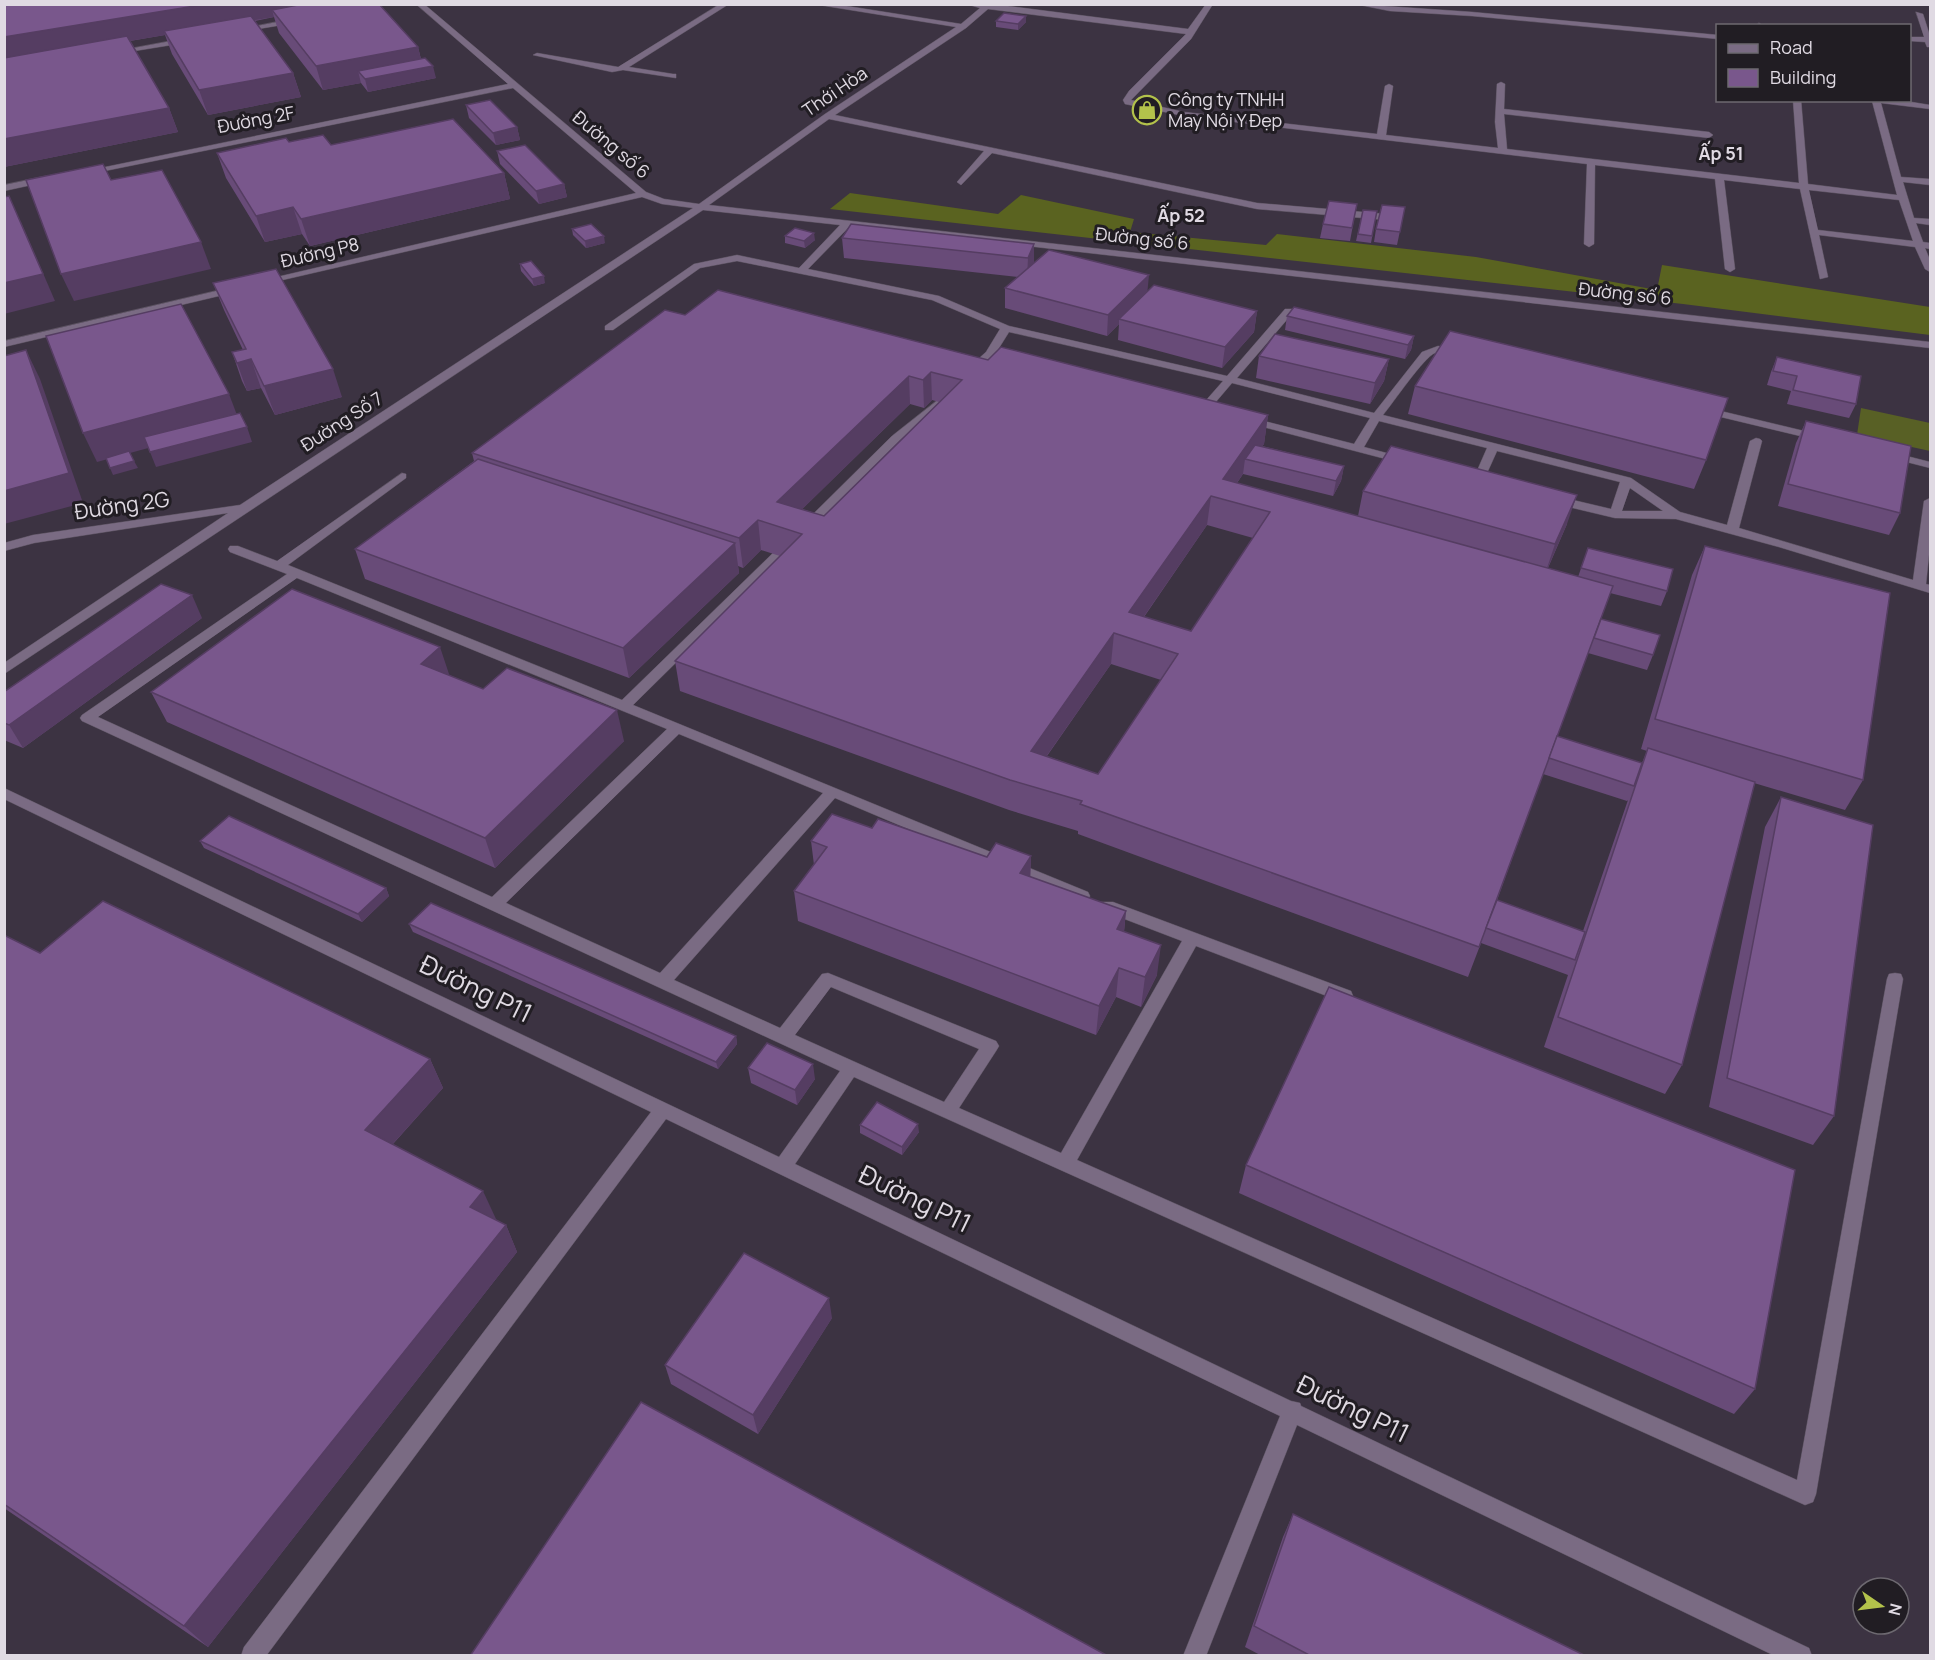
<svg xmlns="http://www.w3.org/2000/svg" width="1935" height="1660" font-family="Manrope,sans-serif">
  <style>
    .green { fill: #586025 }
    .forest { fill: #5a6320 }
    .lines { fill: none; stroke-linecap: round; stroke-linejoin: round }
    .minor-casing { stroke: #5a515f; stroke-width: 1 }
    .minor { fill: #7a6b83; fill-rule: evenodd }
    .wall { fill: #684b78; fill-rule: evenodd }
    .shaded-wall { fill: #553d62 }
    .building { fill: #79578c; stroke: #553d62; stroke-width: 1.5; fill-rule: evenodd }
    .labels { text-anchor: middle; stroke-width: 6; stroke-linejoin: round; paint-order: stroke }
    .far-street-label { font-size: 18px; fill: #e0dae3; stroke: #211d23 }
    .far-poi-label { font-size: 18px; fill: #e0dae3; stroke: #211d23; text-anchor: start }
    .far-neighbourhood-label { font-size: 18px; font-weight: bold; fill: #e0dae3; stroke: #211d23 }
    .street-label { font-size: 21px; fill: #e0dae3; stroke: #211d23 }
    .near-street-label { font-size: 26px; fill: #e0dae3; stroke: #211d23 }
  </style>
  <rect width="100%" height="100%" fill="#3c3342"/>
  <polygon class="green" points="1861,408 1930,423 1930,451 1857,435"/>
  <polygon class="forest" points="850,193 998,214 1021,195 1134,219 1130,232 1266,245 1277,234 1476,257 1657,290 1662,265 1930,307 1930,335 1683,304 830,209"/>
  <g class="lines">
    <g class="minor-casing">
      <g id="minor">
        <path d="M416,4H424L646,192L664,199L699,204L825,114L956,27L813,4H834L961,24L980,8L966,4H992L1188,29L1206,4H1213L1191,39L1131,100L1184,112L1377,134L1385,86L1389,84L1393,86L1386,135L1498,148L1495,122L1497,84L1501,82L1505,84L1504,109L1709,132L1713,135L1709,138L1504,114L1507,149L1799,183L1793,100H1801L1808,184L1897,195L1872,101L1899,100L1930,105V109L1881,103L1901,177L1930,179V185L1903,182L1914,218L1930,219V225L1916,223L1923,242L1930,243V249L1925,248L1930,260V272L1925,269L1915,247L1819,235L1828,277L1820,279L1800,189L1724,180L1735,269L1730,272L1725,269L1715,179L1595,165L1594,244L1589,247L1584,244L1587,164L1184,116L1125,104L1123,100L1129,91L1186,34L988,9L966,28L835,115L1257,203L1398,215L1403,218L1398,221L1257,209L992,153L961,185L957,182L984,151L829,119L709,205L1930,342V348L850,226L808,269L939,296L1009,326L1227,376L1285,309H1293L1315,317L1310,320L1291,315L1237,378L1374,413L1422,352L1438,346L1463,350V354C1454,356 1444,350 1435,353C1424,357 1393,403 1383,415L1631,478L1680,512L1727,525L1750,441L1756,438L1760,439L1762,441L1739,528L1913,580L1924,501L1930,498V545L1926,584L1930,585V593L1779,547L1676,519L1615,518L1552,503V497L1556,496L1611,509L1620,482L1497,451L1483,482H1475L1473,480L1487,448L1379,421L1364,447L1409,459V463H1401L1244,422V418L1248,417L1354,444L1370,418L1232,383L1209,410H1201V406L1223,381L1009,332L994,356L974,374H966V370L986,352L1000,329L932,300L737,261L700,268L613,330H605V326L694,264L737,255L799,268L840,225L703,210L4,674V663L228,513L34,543L4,551V543L33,535L240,505L693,208L662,204L642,197L261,285V281L264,280L636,193L513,88L85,175L81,172L508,84ZM1809,190L1899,200L1913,241L1818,230ZM1630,488L1663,511H1622Z"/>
        <polygon points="720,4 729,4 629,67 673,74 676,74 676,78 623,70 612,72 533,55 537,53 618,67"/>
        <polygon points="1355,4 1472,12 1718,35 1718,39 1472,16 1390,11"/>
        <polygon points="1916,12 1923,14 1930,36 1930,47 1927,47 1925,42 1910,41 1910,37 1924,37"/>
        <polygon points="297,18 300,22 240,32 236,30"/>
        <polygon points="1759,23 1764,26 1756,26"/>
        <polygon points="187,38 191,40 190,42 116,54 112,52"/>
        <polygon points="47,176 51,179 50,181 4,191 4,185"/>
        <polygon points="237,286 242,289 240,291 4,347 4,341"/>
        <polygon points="939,399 944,402 943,404 900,440 810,531 802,531 802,525 892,436"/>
        <polygon points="1704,407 1825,436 1827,438 1821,441 1700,412 1698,410"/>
        <polygon points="1891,452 1930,462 1930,468 1887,457 1885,455"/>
        <path d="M402,473L406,474V478L288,565L622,700L774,552H782L784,555L782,558L633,705L1088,892L1090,896L1088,900H1076L835,798L674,980L780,1028L822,974L828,973L996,1041L999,1046L996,1051L959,1108L1061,1153L1182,941L1101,910L1099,906L1101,902H1113L1351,991L1353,996L1351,1001L1345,1003L1196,946L1077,1160L1797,1480L1887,979L1889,974L1895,973L1901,974L1903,979L1816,1494L1813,1502L1805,1505L854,1077L795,1164L1291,1401L1300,1403L1301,1406L1809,1648L1812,1656H1775L1297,1425L1206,1656H1183L1280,1416L666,1119L266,1656H241L244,1647L651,1112L4,799V788L779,1157L840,1071L82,721L80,718L82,715L287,574L230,552L228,549L230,546H238L277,561ZM297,578L667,729L492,897L98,717ZM679,734L823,793L660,973L506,903ZM831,987L979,1049L944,1102L795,1035Z"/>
      </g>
    </g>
    <use href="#minor" class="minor"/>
  </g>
  <g class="wall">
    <polygon points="4,4 379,4 418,47 421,59 436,78 368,92 361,83 323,90 279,33 274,17 255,21 293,73 301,97 208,115 172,54 165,35 130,41 169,108 178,132 4,167"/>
    <polygon points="996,21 1026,22 1018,30 996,27"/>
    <polygon points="466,105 517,127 520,140 496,145 469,118"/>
    <polygon points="289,142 331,145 504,173 510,199 310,246 302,234 265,242 226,178 217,153"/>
    <polygon points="497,151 564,184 567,197 539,204 500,164"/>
    <polygon points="1357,204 1350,241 1320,238 1323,224"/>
    <polygon points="1405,207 1397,245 1374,242 1376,229"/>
    <polygon points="1363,210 1377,211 1371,243 1356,241"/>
    <polygon points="572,229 605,243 586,248 573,235"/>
    <polygon points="785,236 815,240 805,248 785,243"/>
    <polygon points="842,238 1034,244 1034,263 1148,291 1257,311 1254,332 1222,368 1118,340 1119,324 1107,336 1005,308 1005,288 1018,277 844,258"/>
    <polygon points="520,264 545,283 534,286 521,271"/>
    <polygon points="213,283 342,397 275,415 261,388 247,391 242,381 232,352 243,350 224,310"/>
    <path d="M685,315L988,360L1268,415L1264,444L1262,446L1344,466L1341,481L1333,496L1243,474L1237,483L1358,516L1363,491L1567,524L1548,568L1578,577L1588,548L1667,591L1661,606L1610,593L1595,634L1653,655L1647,670L1588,653L1557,736L1642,763L1647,751L1641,749L1692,575L1705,546L1863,780L1845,810L1754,783L1682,1065L1665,1094L1544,1047L1568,975L1481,943L1468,977L1078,834V831L1009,810L680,691L675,661L780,556L761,550L743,568L738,566L739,573L629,678L365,579L355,549L474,461L472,453ZM932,400L939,402L824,516L802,509L910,404L924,408ZM1207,525L1253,538L1191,631L1144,617ZM1111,664L1161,680L1098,774L1047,756ZM1543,774L1627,801L1628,800L1583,931L1497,900Z"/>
    <polygon points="1287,316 1414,336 1411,350 1405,359 1285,330"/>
    <polygon points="1259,356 1389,359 1384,381 1370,404 1256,378"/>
    <polygon points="1777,357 1856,404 1849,418 1787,404 1791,391 1767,385 1771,372"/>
    <polygon points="1415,386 1706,460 1694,489 1408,414"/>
    <polygon points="1806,421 1900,513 1889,535 1778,506 1796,443"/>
    <polygon points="202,618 23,748 4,740 4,692"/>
    <polygon points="449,675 483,689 624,741 495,868 167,722 151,692"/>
    <polygon points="1781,797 1834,1116 1813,1145 1709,1107 1765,827"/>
    <polygon points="872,828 987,857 1031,856 1030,877 1126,911 1124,932 1157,975 1141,1007 1116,997 1096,1035 798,921 794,891 814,865 811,841"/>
    <polygon points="200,841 386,888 389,896 362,922 204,848"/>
    <polygon points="409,924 736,1036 737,1044 718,1069 413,932"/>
    <polygon points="4,935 40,953 430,1059 443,1088 393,1144 495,1219 506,1225 517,1252 208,1647 4,1508"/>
    <polygon points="748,1068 815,1079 797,1105 751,1083"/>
    <polygon points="860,1125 919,1132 902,1155 860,1133"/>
    <polygon points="1246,1165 1755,1389 1734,1414 1239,1193"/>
    <polygon points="832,1318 758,1434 671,1384 665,1365"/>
    <polygon points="1293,1514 1586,1656 1262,1656 1245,1647 1283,1537"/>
  </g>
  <g class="shaded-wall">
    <polygon points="207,4 341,4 272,10 274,17 166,35 164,31 165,35 4,62 4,37"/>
    <polygon points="1026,16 1026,22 1018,30 1018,24"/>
    <polygon points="418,47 423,68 433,66 436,78 368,92 365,79 358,71 361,83 323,90 316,66"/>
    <polygon points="293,73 301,97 208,115 199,90"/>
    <polygon points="169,108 178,132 4,167 4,139"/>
    <polygon points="517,127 520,140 496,145 493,133"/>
    <polygon points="504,173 510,199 310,246 301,219"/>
    <polygon points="564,184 567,197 539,204 536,191"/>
    <polygon points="293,207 302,234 265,242 256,216"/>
    <polygon points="21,222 55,301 4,314 4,283"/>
    <polygon points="814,233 815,240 805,248 804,241"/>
    <polygon points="604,236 605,243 586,248 585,241"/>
    <polygon points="201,242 211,269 74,301 61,274"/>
    <polygon points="1034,244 1034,264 1027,278 1028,258"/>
    <polygon points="1149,275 1147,296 1119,319 1119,324 1107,336 1108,315"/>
    <polygon points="544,276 545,283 534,286 532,279"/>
    <polygon points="1257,311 1254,332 1222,368 1225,347"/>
    <polygon points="1414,336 1411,350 1405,359 1408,345"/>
    <polygon points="26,350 40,379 83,503 4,524 4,491"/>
    <polygon points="251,359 261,388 247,391 237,363"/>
    <polygon points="1389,359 1384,381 1370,404 1375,383"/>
    <polygon points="333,369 342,397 275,415 264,386"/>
    <polygon points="931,372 932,400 924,408 923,380"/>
    <polygon points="909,376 910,404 783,528 777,502"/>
    <polygon points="229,394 240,423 97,462 83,433"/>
    <polygon points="1268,415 1264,444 1252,461 1245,459 1243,474 1225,500 1223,479"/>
    <polygon points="247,427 252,442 156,467 150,452"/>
    <polygon points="134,461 138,468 113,475 110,468"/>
    <polygon points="1344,466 1341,481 1333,496 1336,481"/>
    <polygon points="1577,495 1567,524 1545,574 1555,544"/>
    <polygon points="1211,496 1207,525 1129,638 1129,612"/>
    <polygon points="758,520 761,550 743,568 739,538"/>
    <polygon points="735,543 739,573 629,678 623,648"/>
    <polygon points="192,595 202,618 23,748 9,725"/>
    <polygon points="1114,633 1111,664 1029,781 1031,751"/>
    <polygon points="440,647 450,677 421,664"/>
    <polygon points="617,710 624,741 495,868 485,838"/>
    <polygon points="1031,856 1030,886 1020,873"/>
    <polygon points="386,888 389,896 362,922 358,914"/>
    <polygon points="1126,911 1123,941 1117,929"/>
    <polygon points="1161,945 1157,975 1141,1007 1145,977"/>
    <polygon points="1119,968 1116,997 1096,1035 1099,1006"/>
    <polygon points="736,1036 737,1044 718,1069 716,1062"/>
    <polygon points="430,1059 443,1088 380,1158 365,1130"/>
    <polygon points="813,1064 815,1079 797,1105 795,1090"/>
    <polygon points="918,1124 919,1132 902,1155 902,1147"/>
    <polygon points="483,1191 496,1219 483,1234 470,1207"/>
    <polygon points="506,1225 517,1252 208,1647 184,1626"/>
    <polygon points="829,1298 832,1318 758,1434 753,1415"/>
  </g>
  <g class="building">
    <polygon points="4,4 207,4 4,37"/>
    <polygon points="303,4 379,4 418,47 316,66 272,10"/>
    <polygon points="1004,13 1026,16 1018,24 996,21"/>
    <polygon points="251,16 293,73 199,90 164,31"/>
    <polygon points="127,36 169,108 4,139 4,58"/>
    <polygon points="425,58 433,66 365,79 358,71"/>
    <polygon points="490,100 517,127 493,133 466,105"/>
    <polygon points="453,119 504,173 301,219 293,207 256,216 217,153 286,138 289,142 323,135 331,145"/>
    <polygon points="525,145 564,184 536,191 497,151"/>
    <polygon points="103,164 111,180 162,170 201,242 61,274 26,180"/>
    <polygon points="9,196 43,274 4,283 4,197"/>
    <polygon points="1329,201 1357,204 1352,228 1323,224"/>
    <polygon points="1382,205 1405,207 1400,232 1376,229"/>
    <polygon points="1363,210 1377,211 1372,236 1358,234"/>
    <polygon points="591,224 604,236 585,241 572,229"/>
    <polygon points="851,224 1034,244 1028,258 842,238"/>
    <polygon points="795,228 814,233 804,241 785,236"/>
    <polygon points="1049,250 1149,275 1108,315 1005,288"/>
    <polygon points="531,261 544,276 532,279 520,264"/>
    <polygon points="276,269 333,369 264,386 251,359 237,363 232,352 246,349 213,283"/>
    <polygon points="1154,285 1257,311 1225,347 1119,319"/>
    <path d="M718,290L988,360L1001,347L1268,415L1223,479L1613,586L1479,947L1080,804L1082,801L1010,780L675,661L802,534L758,520L739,538L472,453L665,310L685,315ZM931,372L962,380L824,516L777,502L909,376L923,380ZM1211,496L1270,512L1191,631L1129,612ZM1114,633L1178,654L1098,774L1031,751Z"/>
    <polygon points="181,304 229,394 83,433 46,336"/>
    <polygon points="1294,307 1414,336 1408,345 1287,316"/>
    <polygon points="1450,331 1728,398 1706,460 1415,386"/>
    <polygon points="1275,334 1389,359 1375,383 1259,356"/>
    <polygon points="26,350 69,473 4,491 4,356"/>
    <polygon points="1777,357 1861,376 1856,404 1793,390 1797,376 1773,371"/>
    <polygon points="240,413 247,427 150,452 144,437"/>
    <polygon points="1806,421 1911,446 1900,513 1788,484"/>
    <polygon points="1255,445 1344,466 1336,481 1245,459"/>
    <polygon points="1391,446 1577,495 1555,544 1363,491"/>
    <polygon points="129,451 134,461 110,468 106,458"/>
    <polygon points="478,459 735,543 623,648 355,549"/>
    <polygon points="1705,546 1890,593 1863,780 1655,719"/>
    <polygon points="1588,548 1673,569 1667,591 1581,568"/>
    <polygon points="161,584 192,595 9,725 4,723 4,692"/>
    <polygon points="292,589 440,647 421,664 483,689 507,668 617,710 485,838 151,692"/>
    <polygon points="1601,619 1660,635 1653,655 1594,638"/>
    <polygon points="1557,736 1642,763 1634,786 1549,758"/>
    <polygon points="1648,748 1755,782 1682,1065 1558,1017"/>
    <polygon points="1781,797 1873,825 1834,1116 1727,1078"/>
    <polygon points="832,814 872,828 878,819 987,857 996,843 1031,856 1020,873 1126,911 1117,929 1161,945 1145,977 1119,968 1099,1006 794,891 827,847 811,841"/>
    <polygon points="229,816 386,888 358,914 200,841"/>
    <polygon points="1497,900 1585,932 1575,960 1486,928"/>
    <polygon points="103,901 430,1059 365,1130 483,1191 470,1207 506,1225 184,1626 4,1504 4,935 40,953"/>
    <polygon points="431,903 736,1036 716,1062 409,924"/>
    <polygon points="1329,987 1795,1170 1755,1389 1246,1165"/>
    <polygon points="767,1043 813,1064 795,1090 748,1068"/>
    <polygon points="877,1102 918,1124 902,1147 860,1125"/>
    <polygon points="744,1253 829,1298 753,1415 665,1365"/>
    <polygon points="641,1402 1108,1656 470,1656"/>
    <polygon points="1293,1514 1586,1656 1311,1656 1254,1626"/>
  </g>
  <defs>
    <g id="shop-ring" transform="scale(1.5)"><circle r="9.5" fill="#211d23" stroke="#b3c24b" stroke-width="1.5"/><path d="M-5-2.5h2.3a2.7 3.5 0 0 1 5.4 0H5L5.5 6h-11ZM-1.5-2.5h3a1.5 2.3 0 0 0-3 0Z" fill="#b3c24b"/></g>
  </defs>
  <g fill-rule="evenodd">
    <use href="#shop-ring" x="1147" y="110"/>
  </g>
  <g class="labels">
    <g class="far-street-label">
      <text transform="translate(835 92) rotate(-34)" y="6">Thới Hòa</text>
      <text transform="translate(256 120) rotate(-11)" y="6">Đường 2F</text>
      <text transform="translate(611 145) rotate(40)" y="6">Đường số 6</text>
      <text transform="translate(1142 239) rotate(6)" y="6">Đường số 6</text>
      <text transform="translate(320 253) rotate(-13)" y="6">Đường P8</text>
      <text transform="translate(1625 294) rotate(6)" y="6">Đường số 6</text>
      <text transform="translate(342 422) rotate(-33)" y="6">Đường Số 7</text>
    </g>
    <g class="far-poi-label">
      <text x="1168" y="106">Công ty TNHH<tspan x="1168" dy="21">May Nội Y Đẹp</tspan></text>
    </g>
    <g class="far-neighbourhood-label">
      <text x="1721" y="160">Ấp 51</text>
      <text x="1181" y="222">Ấp 52</text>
    </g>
    <g class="street-label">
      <text transform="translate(122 506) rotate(-8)" y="7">Đường 2G</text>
    </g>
    <g class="near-street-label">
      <text transform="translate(476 989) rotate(26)" y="9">Đường P11</text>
      <text transform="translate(915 1199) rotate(26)" y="9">Đường P11</text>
      <text transform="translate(1353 1409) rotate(26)" y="9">Đường P11</text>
    </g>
  </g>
  <rect width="1935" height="1660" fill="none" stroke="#e0dae3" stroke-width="12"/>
  <rect x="1716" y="24" width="195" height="78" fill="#211d23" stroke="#6d6970" stroke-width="1.5"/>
  <rect x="1728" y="44" width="30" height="9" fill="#7a6b83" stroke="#6d6970" stroke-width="1.5"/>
  <text x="1770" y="54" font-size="18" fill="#e0dae3">Road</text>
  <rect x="1728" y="69" width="30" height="18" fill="#79578c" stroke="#6d6970" stroke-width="1.5"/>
  <text x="1770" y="84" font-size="18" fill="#e0dae3">Building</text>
  <g transform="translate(1881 1606) rotate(104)"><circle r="28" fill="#211d23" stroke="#6d6970" stroke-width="1.5"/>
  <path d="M0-4.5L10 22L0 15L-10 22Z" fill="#b3c24b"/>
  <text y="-9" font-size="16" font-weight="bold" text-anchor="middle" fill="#e0dae3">N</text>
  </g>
</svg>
